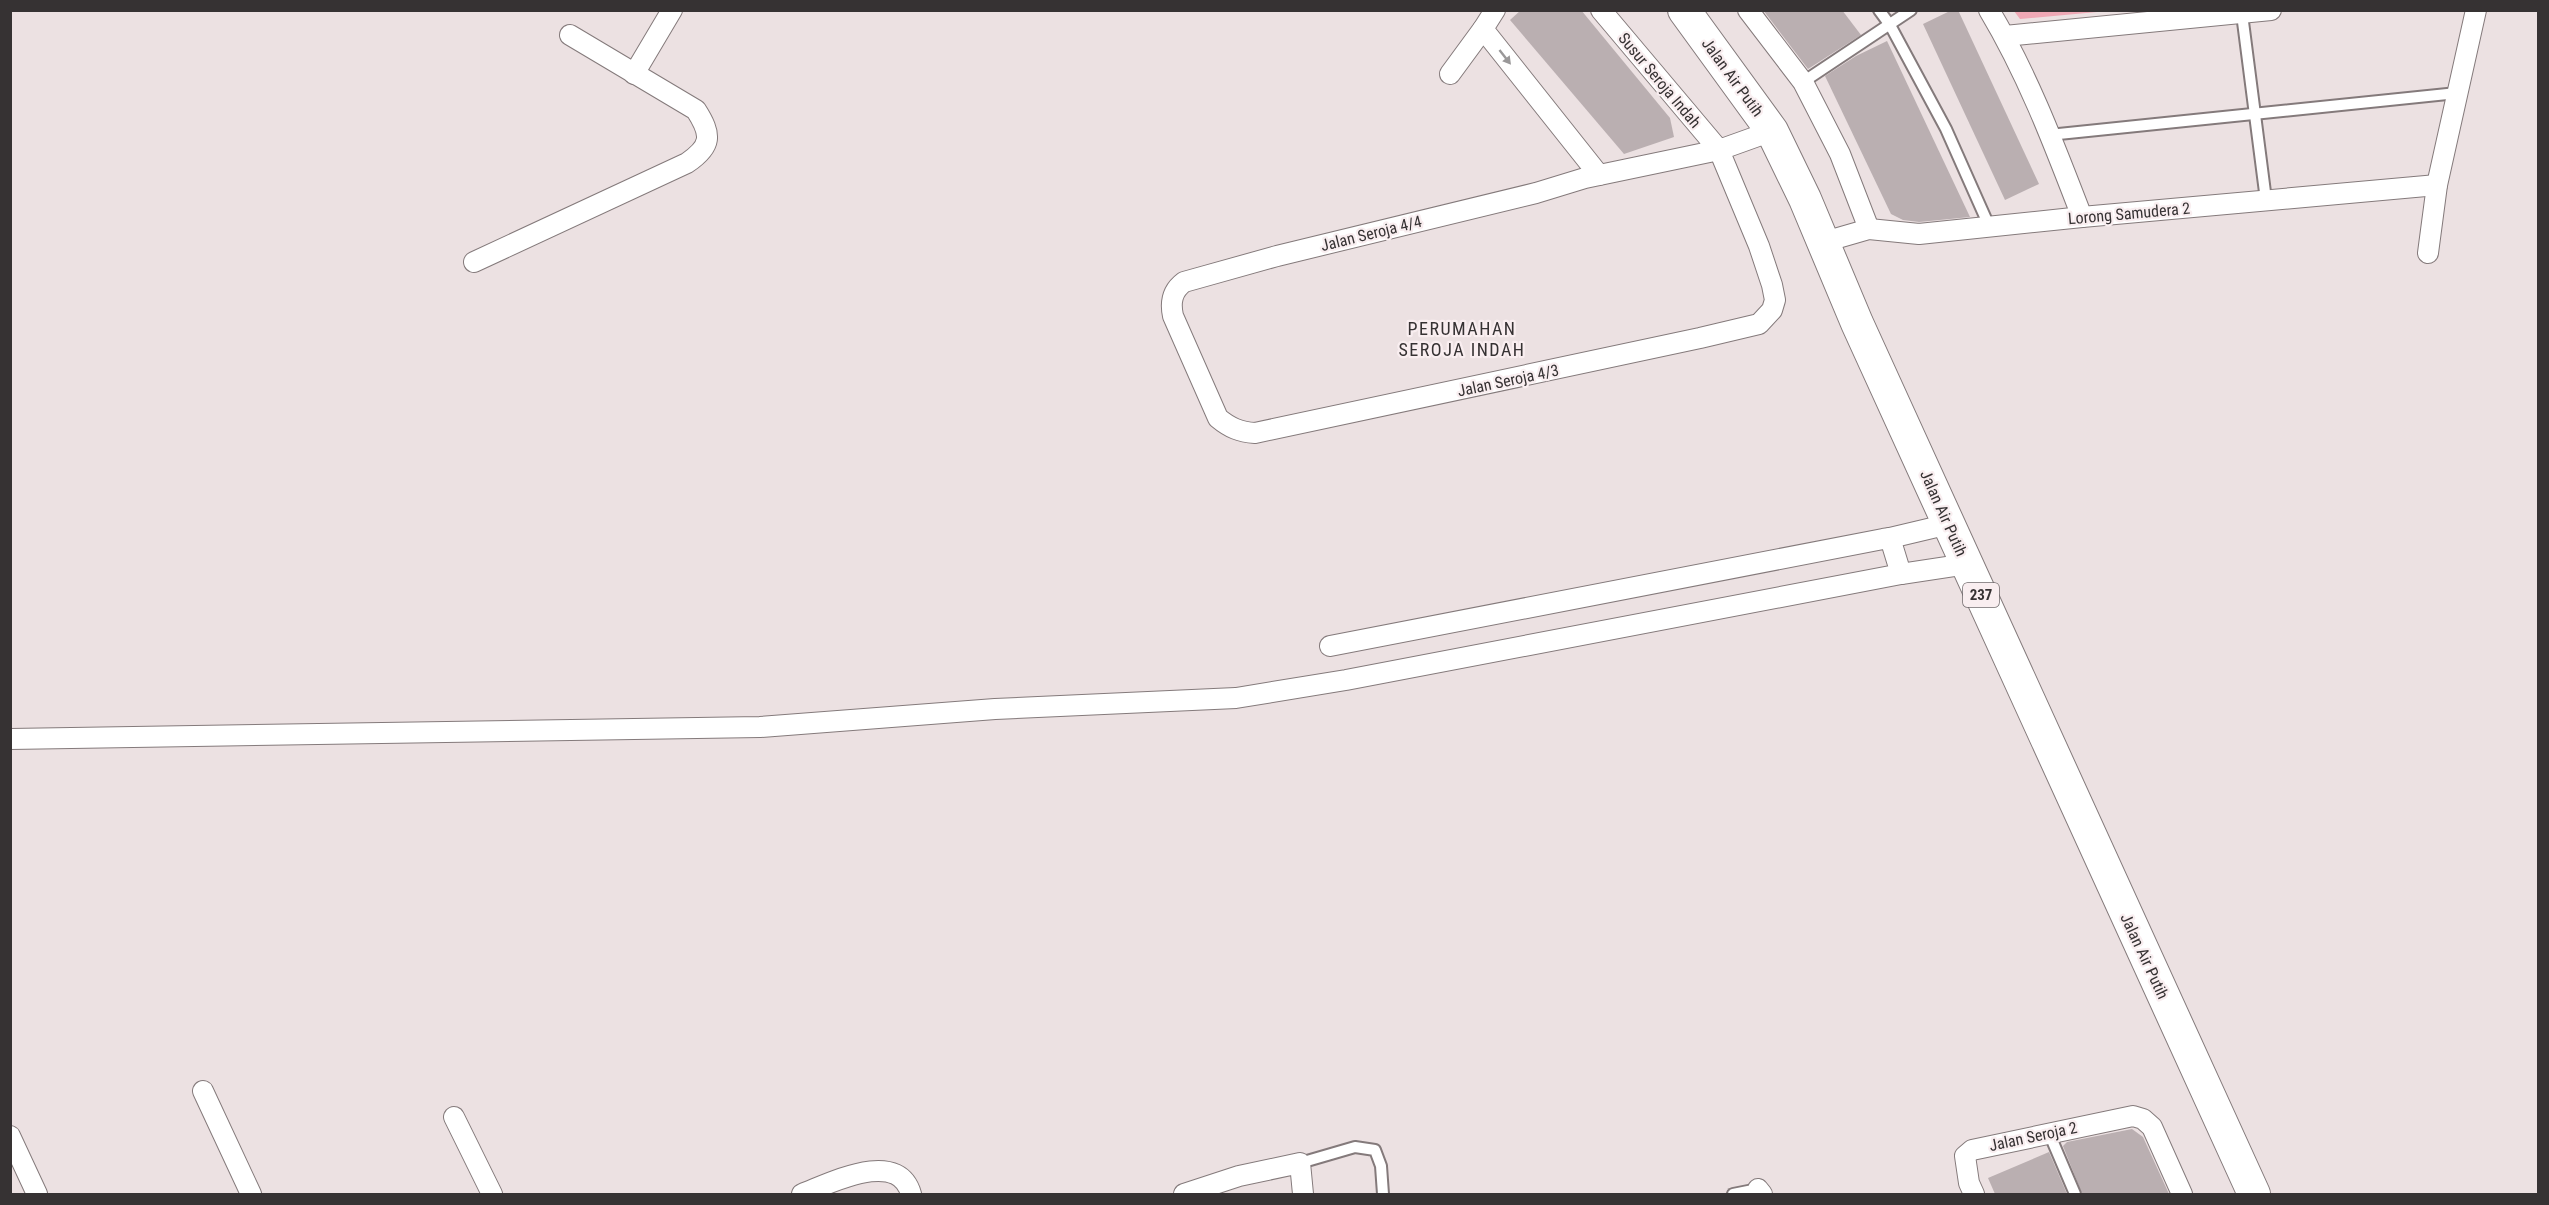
<svg xmlns="http://www.w3.org/2000/svg" width="2549" height="1205" font-family="'Roboto Condensed',sans-serif">
  <style>
    .green { fill: #efa8b5 }
    .building { fill: #baafb1 }
    .lines { fill: none; stroke-linecap: round; stroke-linejoin: round }
    .lane-casing { stroke: #847a7b; stroke-width: 14 }
    .street-casing { stroke: #847a7b; stroke-width: 22 }
    .primary-casing { stroke: #847a7b; stroke-width: 34 }
    .lane { stroke: #fff; stroke-width: 10 }
    .street { stroke: #fff; stroke-width: 20 }
    .primary { stroke: #fff; stroke-width: 32 }
    .oneway { fill: #9a9899 }
    .labels { text-anchor: middle; stroke-width: 4.5; stroke-linejoin: round; paint-order: stroke }
    .shield { fill: #f9eef0; stroke: #706a6c; stroke-width: 1.5 }
    .shield-label { font-size: 15px; font-weight: bold; fill: #363233 }
    .street-label { font-size: 16px; fill: #363233; stroke: #f9eef0 }
    .neighbourhood-label { font-size: 18px; letter-spacing: 1.5px; fill: #363233; stroke: #f9eef0 }
  </style>
  <rect width="100%" height="100%" fill="#ece1e2"/>
  <polygon class="green" points="2014,11 2108,11 2020,19"/>
  <g class="building">
    <polygon points="1521,10 1581,10 1670,118 1674,137 1624,154 1510,20"/>
    <polygon points="1763,10 1842,10 1861,35 1808,69"/>
    <polygon points="1952,10 1958,10 2039,184 2005,200 1923,24"/>
    <polygon points="1887,41 1970,217 1919,222 1903,220 1891,214 1825,76 1856,56"/>
    <polygon points="2132,1129 2143,1137 2169,1194 2082,1194 2063,1146 2067,1142"/>
    <polygon points="2049,1152 2067,1194 1995,1194 1988,1178"/>
  </g>
  <g class="lines">
    <g class="lane-casing">
      <g id="lane">
        <polyline points="1879,10 1890,25 1946,129 1990,228"/>
        <polyline points="2242,14 2266,200"/>
        <polyline points="1803,82 1911,10"/>
        <polyline points="2049,135 2457,93"/>
        <polyline points="2049,1133 2075,1194"/>
        <polyline points="1300,1163 1355,1147 1375,1150 1381,1166 1383,1194"/>
        <polyline points="1733,1194 1758,1189"/>
      </g>
    </g>
    <g class="street-casing">
      <g id="street">
        <polyline points="1495,10 1483,29 1599,175"/>
        <path d="M1601,10L1719,150L1759,246L1772,285L1775,300L1772,310L1759,324L1700,338L1255,433C1240,432 1230,428 1218,418L1173,316C1170,302 1172,291 1184,282L1277,256L1536,193L1585,178L1719,150L1772,131"/>
        <polyline points="1748,10 1803,82 1840,154 1869,229"/>
        <path d="M1989,10C2028,75 2055,147 2082,217"/>
        <polyline points="2005,36 2271,10"/>
        <polyline points="634,74 672,10"/>
        <polyline points="1450,74 1483,29"/>
        <polyline points="1824,242 1869,229 1919,234 2082,217 2437,185"/>
        <polyline points="2428,253 2437,185 2476,10"/>
        <path d="M474,262L687,163C712,146 712,135 696,110L570,35"/>
        <polyline points="1890,538 1949,524"/>
        <polyline points="1330,646 1883,539 1890,538 1901,574"/>
        <polyline points="10,739 760,727 995,709 1236,698 1346,680 1901,574 1967,564"/>
        <polyline points="203,1091 251,1194"/>
        <polyline points="454,1117 492,1194"/>
        <polyline points="10,1136 37,1194"/>
        <polyline points="1758,1189 1762,1194"/>
        <path d="M802,1194C831,1183 898,1148 911,1194"/>
        <polyline points="1184,1194 1239,1176 1300,1163 1303,1194"/>
        <polyline points="1974,1194 1969,1183 1965,1156 1972,1150 2133,1116 2143,1119 2152,1127 2182,1194"/>
      </g>
    </g>
    <g class="primary-casing">
      <polyline id="primary" points="1684,10 1772,131 1805,199 1857,323 2254,1194"/>
    </g>
    <use href="#lane" class="lane"/>
    <use href="#street" class="street"/>
    <use href="#primary" class="primary"/>
  </g>
  <defs><path id="oneway-solid" d="M-6-.8H1V-3.2L6.5 0L1 3.2V.8H-6Z" transform="scale(1.5)"/></defs>
  <use class="oneway" href="#oneway-solid" transform="translate(1505 57) rotate(52)"/>
  <g class="labels">
    <rect class="shield" x="1963" y="583" width="36" height="24" rx="4.5"/>
    <g class="shield-label">
      <text x="1981" y="600">237</text>
    </g>
    <g class="street-label">
      <text transform="translate(1733 77) rotate(54)" y="6">Jalan Air Putih</text>
      <text transform="translate(1660 80) rotate(50)" y="6">Susur Seroja Indah</text>
      <text transform="translate(2129 213) rotate(-5)" y="6">Lorong Samudera 2</text>
      <text transform="translate(1371 233) rotate(-14)" y="6">Jalan Seroja 4/4</text>
      <text transform="translate(1508 380) rotate(-12)" y="6">Jalan Seroja 4/3</text>
      <text transform="translate(1944 513) rotate(66)" y="6">Jalan Air Putih</text>
      <text transform="translate(2145 956) rotate(65)" y="6">Jalan Air Putih</text>
      <text transform="translate(2033 1136) rotate(-12)" y="6">Jalan Seroja 2</text>
    </g>
    <g class="neighbourhood-label">
      <text x="1462" y="335">PERUMAHAN<tspan x="1462" dy="21">SEROJA INDAH</tspan></text>
    </g>
  </g>
  <rect width="2549" height="1205" fill="none" stroke="#363233" stroke-width="24"/>
</svg>
